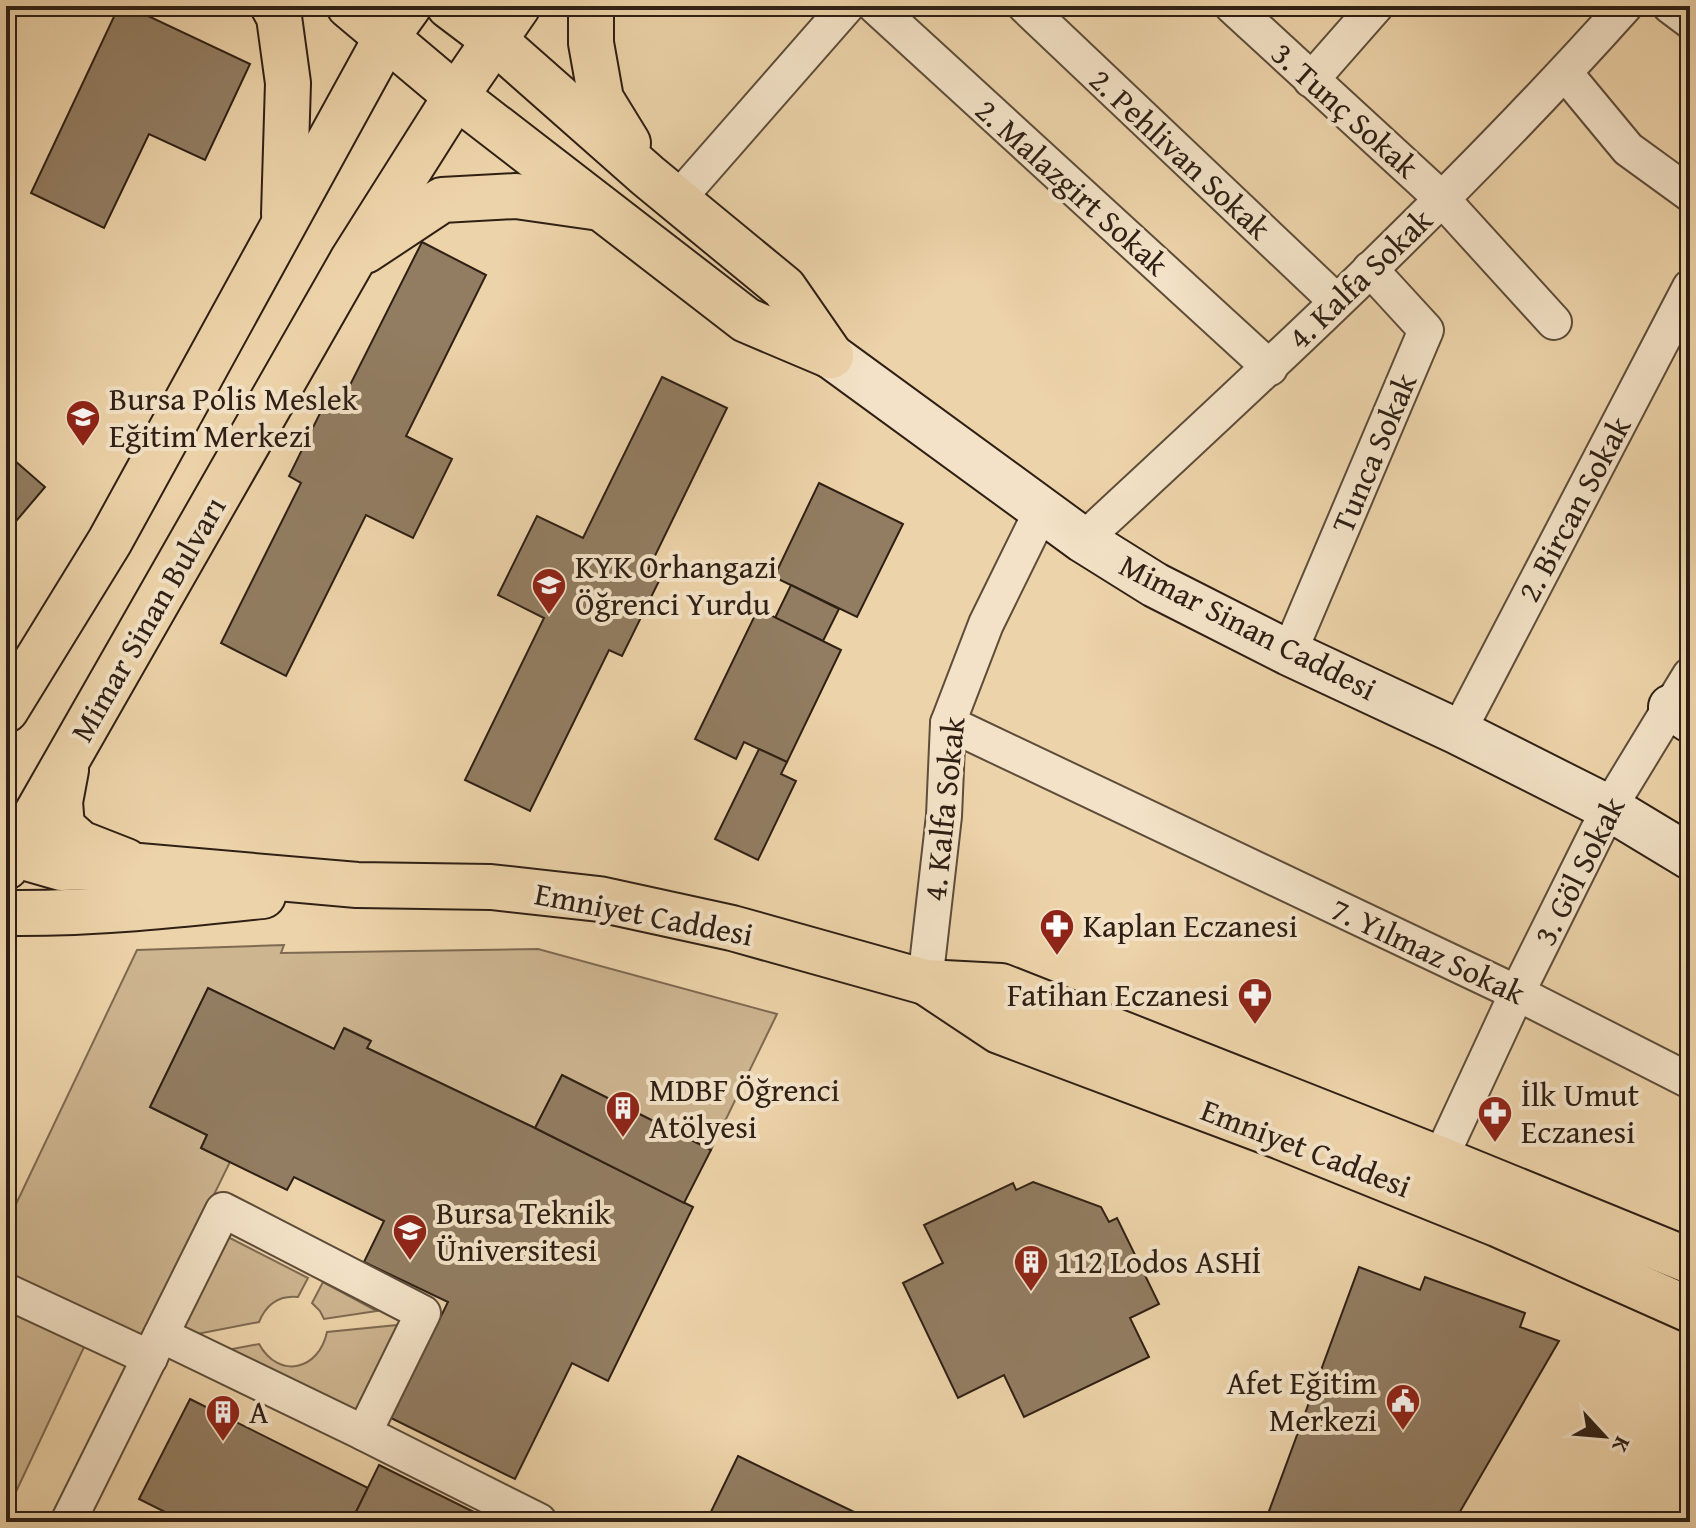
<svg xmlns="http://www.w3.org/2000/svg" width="1696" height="1528" font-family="'Gentium Book Plus',serif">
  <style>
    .green { fill: #cdb590; stroke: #7e6a52; stroke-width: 2 }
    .building { fill: #927d62; stroke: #2f2015; stroke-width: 2 }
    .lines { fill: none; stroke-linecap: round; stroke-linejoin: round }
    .street-casing { stroke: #5e4d3a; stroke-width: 38 }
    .secondary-casing { stroke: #2f2015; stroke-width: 48 }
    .primary-casing { stroke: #2f2015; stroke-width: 48 }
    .street { stroke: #f3e2c7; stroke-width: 34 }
    .secondary { stroke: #f3e2c7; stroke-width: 44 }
    .primary { stroke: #edd3a9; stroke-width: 44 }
    .labels { text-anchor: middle; stroke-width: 8; stroke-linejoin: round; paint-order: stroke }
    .street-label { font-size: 32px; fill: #2f2015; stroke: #f3e2c7 }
    .poi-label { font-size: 32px; fill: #2f2015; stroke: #f3e2c7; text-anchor: start }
  </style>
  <rect width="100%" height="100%" fill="#edd3a9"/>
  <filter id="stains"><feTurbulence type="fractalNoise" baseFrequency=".0025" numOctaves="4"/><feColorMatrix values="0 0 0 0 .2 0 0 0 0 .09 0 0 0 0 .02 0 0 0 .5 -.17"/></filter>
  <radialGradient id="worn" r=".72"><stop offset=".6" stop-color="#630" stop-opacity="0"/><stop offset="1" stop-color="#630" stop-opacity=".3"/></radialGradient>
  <g class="green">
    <polygon points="284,945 281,953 538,949 777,1014 711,1150 562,1075 535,1128 367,1048 370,1040 345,1028 334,1049 208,988 150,1107 207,1135 201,1148 230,1162 142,1341 6,1276 6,1225 137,950"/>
    <path d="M226,1236L308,1278L298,1297C279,1295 266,1305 259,1322L187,1336L180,1333Z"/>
    <polygon points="323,1282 377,1311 324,1319 320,1311 312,1303"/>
    <polygon points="6,1309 85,1345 6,1513"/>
    <path d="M408,1324L363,1417L211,1353L259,1344C279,1380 319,1370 327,1332Z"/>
  </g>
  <g class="building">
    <polygon points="119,6 127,6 250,64 205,160 149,134 104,228 31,193"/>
    <polygon points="422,242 486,275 406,436 452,459 413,538 366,515 286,676 221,643 301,483 289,476 328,397 341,403"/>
    <polygon points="662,377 727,408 648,570 661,577 622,656 609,650 530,811 465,780 544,618 498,595 537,516 583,538"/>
    <polygon points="6,453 45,487 6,533"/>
    <polygon points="819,483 903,524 857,617 774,577"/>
    <polygon points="791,585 839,609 823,641 775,618"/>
    <polygon points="758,609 841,650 787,762 744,742 736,759 695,739"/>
    <polygon points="759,749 787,762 781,774 796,781 758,860 715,839"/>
    <polygon points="208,988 334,1049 344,1028 371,1041 367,1048 535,1128 693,1207 608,1381 572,1363 515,1479 391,1418 448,1302 364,1262 384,1221 294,1177 287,1190 201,1148 207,1135 150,1107"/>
    <polygon points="562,1075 711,1150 684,1203 535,1128"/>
    <polygon points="1033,1182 1101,1207 1109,1222 1117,1218 1159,1304 1130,1318 1149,1357 1024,1417 1004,1375 958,1398 903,1283 943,1263 924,1225 1013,1183 1016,1190"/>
    <polygon points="1359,1267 1420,1290 1425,1277 1525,1313 1520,1327 1559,1341 1454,1522 1265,1522"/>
    <polygon points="190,1399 368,1488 351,1522 185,1522 139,1499"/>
    <polygon points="738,1456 875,1522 706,1522"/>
    <polygon points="379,1465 494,1522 351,1522"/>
  </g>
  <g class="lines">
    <g class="street-casing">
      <g id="street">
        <polyline points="875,6 1270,368"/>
        <polyline points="1025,6 1336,301"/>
        <polyline points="1232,6 1442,199 1554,322"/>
        <polyline points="1670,6 1690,21"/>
        <polyline points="1565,73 1628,149 1690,194"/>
        <polyline points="1311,80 1376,6"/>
        <polyline points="677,200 847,6"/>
        <path d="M1083,540C1269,368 1456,195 1625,6"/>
        <polyline points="1289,653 1426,330 1370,269"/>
        <polyline points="948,723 1517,993 1690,1081"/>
        <polyline points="1458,732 1690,287"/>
        <polyline points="925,982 944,816 948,723 986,624 1042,510"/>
        <polyline points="1440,1159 1517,993 1609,808 1690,675"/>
        <polyline points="6,1291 150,1358"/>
        <polyline points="161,1335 364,1433"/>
        <polyline points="68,1522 223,1210 423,1313 364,1433 539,1521"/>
      </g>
    </g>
    <g class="secondary-casing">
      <g id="secondary">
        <polyline points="831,356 1083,540 1155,585 1289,653 1458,732 1609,808 1690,857"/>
        <polyline points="1671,707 1690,720"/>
      </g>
    </g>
    <g class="primary-casing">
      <g id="primary">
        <polyline points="273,6 279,17 288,83 284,214"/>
        <polyline points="349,6 456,96 746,320 831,356"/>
        <polyline points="449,6 494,40 648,176 784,288 831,356"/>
        <polyline points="591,6 591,43 601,99 628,143"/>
        <polyline points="365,251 442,200 516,196 600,208"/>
        <polyline points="6,710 110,541 386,38 409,6"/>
        <polyline points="66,770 60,802 62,827 80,843 126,861"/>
        <polyline points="6,852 61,868 139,866 357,885 491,887 599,899 732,928 925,982 1001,986 1440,1159 1690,1261"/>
        <polyline points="6,867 353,259 456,96 518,6"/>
        <path d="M6,913C92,914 178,905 263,896"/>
        <polyline points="927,983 999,1031 1281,1137 1497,1224 1690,1310"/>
      </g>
    </g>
    <use href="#street" class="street"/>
    <use href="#secondary" class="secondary"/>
    <use href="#primary" class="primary"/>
  </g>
  <defs>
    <g id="school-pin" transform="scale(1.8)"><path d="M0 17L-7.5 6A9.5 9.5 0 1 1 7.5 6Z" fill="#8f2418" stroke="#f3e2c7"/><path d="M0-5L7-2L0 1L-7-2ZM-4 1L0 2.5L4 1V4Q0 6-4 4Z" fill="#fff"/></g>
    <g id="pharmacy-pin" transform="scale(1.8)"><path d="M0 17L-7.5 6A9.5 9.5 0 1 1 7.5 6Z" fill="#8f2418" stroke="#f3e2c7"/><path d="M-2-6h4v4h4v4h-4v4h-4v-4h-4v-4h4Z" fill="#fff"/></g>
    <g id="building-pin" transform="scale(1.8)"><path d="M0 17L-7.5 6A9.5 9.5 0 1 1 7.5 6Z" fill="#8f2418" stroke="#f3e2c7"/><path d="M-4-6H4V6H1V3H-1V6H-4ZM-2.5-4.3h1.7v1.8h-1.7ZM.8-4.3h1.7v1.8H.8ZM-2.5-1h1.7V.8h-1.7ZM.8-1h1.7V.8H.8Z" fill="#fff"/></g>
    <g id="university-pin" transform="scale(1.8)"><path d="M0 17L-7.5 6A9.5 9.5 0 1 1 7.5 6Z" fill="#8f2418" stroke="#f3e2c7"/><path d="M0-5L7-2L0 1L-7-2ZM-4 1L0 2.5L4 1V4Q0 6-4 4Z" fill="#fff"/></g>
    <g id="civic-pin" transform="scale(1.8)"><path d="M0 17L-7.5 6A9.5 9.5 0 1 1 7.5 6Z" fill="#8f2418" stroke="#f3e2c7"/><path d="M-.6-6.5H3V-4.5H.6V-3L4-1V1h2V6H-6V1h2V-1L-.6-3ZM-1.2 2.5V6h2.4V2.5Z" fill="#fff"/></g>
  </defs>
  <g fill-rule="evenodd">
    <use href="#school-pin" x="83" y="417"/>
    <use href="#school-pin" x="549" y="585"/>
    <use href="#pharmacy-pin" x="1057" y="926"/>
    <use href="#pharmacy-pin" x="1255" y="995"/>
    <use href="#building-pin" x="623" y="1108"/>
    <use href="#pharmacy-pin" x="1495" y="1113"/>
    <use href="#university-pin" x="410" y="1231"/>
    <use href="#building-pin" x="1031" y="1262"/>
    <use href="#civic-pin" x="1403" y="1401"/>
    <use href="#building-pin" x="223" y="1412"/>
  </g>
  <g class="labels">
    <g class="street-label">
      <text transform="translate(1345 110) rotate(42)" y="11">3. Tunç Sokak</text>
      <text transform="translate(1180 154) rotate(43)" y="11">2. Pehlivan Sokak</text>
      <text transform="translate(1072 187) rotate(42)" y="11">2. Malazgirt Sokak</text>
      <text transform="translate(1360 279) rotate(-44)" y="11">4. Kalfa Sokak</text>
      <text transform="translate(1374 453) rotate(-67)" y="11">Tunca Sokak</text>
      <text transform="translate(1574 509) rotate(-62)" y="11">2. Bircan Sokak</text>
      <text transform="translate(148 619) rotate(-60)" y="11">Mimar Sinan Bulvarı</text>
      <text transform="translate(1248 627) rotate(27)" y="11">Mimar Sinan Caddesi</text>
      <text transform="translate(944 809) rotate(-84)" y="11">4. Kalfa Sokak</text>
      <text transform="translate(1579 871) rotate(-63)" y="11">3. Göl Sokak</text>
      <text transform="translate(644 914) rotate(11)" y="11">Emniyet Caddesi</text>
      <text transform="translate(1428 951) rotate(25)" y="11">7. Yılmaz Sokak</text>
      <text transform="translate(1306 1148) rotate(21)" y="11">Emniyet Caddesi</text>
    </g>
    <g class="poi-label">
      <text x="109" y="410">Bursa Polis Meslek<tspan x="109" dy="37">Eğitim Merkezi</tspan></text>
      <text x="575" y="578">KYK Orhangazi<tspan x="575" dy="37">Öğrenci Yurdu</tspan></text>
      <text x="1083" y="937">Kaplan Eczanesi</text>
      <text x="1229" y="1006" text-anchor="end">Fatihan Eczanesi</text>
      <text x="649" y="1101">MDBF Öğrenci<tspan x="649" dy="37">Atölyesi</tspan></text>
      <text x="1521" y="1106">İlk Umut<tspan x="1521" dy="37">Eczanesi</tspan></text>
      <text x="436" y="1224">Bursa Teknik<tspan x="436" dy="37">Üniversitesi</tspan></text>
      <text x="1057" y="1273">112 Lodos ASHİ</text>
      <text x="1377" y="1394" text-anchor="end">Afet Eğitim<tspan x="1377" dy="37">Merkezi</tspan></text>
      <text x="249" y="1423">A</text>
    </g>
  </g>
  <rect width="1696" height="1528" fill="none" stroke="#edd3a9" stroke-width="32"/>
  <rect x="8" y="8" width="1680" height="1512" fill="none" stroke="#2f2015" stroke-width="4"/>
  <rect x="16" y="16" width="1664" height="1496" fill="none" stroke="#2f2015" stroke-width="2"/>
  <g transform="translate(1604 1436) rotate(116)" stroke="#f3e2c7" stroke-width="6" paint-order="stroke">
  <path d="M0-6L14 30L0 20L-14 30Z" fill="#2f2015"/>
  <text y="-12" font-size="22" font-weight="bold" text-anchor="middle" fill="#2f2015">K</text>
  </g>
  <rect width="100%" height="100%" filter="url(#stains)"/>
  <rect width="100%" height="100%" fill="url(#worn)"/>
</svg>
